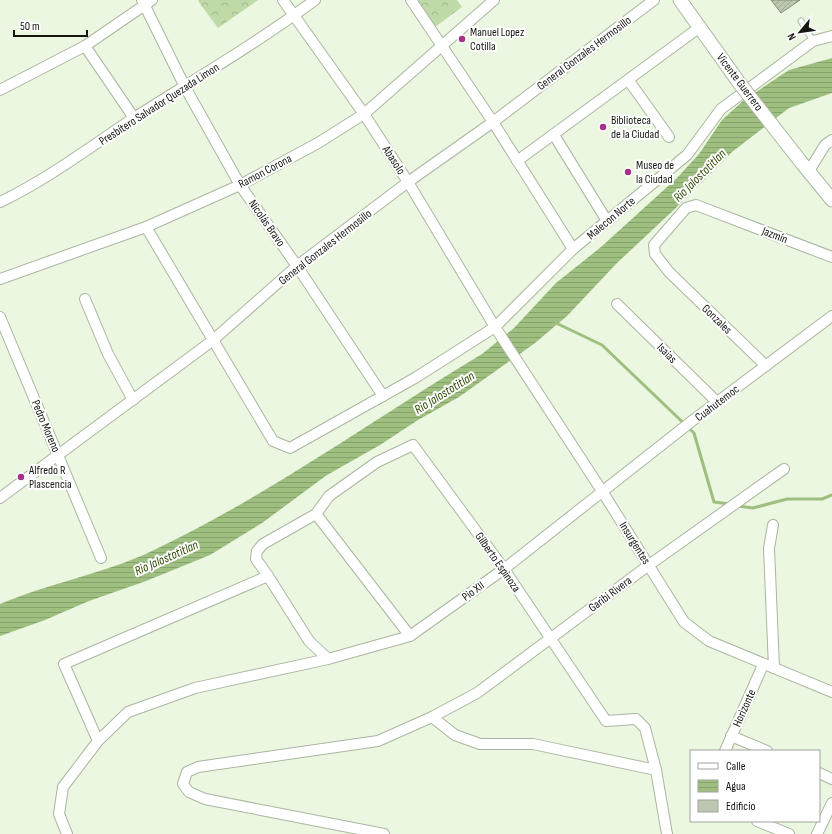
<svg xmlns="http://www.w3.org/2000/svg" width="832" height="834" font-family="'Sofia Sans Condensed',sans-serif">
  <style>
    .park { fill: url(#park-crowns) }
    .water { fill: url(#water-rules) }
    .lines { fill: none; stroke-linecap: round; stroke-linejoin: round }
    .stream { stroke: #9ebf7f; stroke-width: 3 }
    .building { fill: url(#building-hatch); stroke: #848f7b }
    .service-casing { stroke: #abb6a1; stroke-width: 7 }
    .minor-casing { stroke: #abb6a1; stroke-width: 12 }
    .tertiary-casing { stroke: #abb6a1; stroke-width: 15 }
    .service { stroke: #fff; stroke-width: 5 }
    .minor { stroke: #fff; stroke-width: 10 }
    .tertiary { stroke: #fff; stroke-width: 13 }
    .tertiary-bridge-casing { stroke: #abb6a1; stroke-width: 15; stroke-linecap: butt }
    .tertiary-bridge { stroke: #fff; stroke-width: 13 }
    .poi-dot { fill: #a73188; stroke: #fff; stroke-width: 1.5 }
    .labels { text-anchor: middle; stroke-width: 4; stroke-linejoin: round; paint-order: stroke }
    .poi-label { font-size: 12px; fill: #131710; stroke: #fff; text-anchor: start }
    .street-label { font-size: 12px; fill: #131710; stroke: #fff }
    .water-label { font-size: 13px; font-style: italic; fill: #2e4a02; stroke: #fff }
  </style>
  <defs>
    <pattern id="park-crowns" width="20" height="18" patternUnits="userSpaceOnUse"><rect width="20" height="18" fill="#bfd9a7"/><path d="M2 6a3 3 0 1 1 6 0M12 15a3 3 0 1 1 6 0" fill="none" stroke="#a3ba8f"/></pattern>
    <pattern id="water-rules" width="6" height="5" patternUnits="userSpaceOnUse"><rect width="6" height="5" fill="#9ebf7f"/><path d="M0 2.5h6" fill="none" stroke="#87a36d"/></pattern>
    <pattern id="building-hatch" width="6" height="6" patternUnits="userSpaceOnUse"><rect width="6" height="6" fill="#bcc7b2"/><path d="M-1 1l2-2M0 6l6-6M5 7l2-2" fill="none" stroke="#a1aa98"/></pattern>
  </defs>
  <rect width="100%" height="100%" fill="#ebf7e1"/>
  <g class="park">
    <polygon points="199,0 258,0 218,28 198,1"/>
    <polygon points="416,0 457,0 462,7 435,27"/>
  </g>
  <path class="water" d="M832,58V93L789,108L732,152L680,204L616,264L567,316L535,343L459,397L418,420L380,445L327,475L262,523L210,555L146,581L89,601L45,620L0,636V604C50,583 103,574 152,551C268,496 372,420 482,354L514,328L556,283L601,247L677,178L699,154L722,120L744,100L789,70Z"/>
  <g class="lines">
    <g class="stream">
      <polyline points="556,323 602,345 694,433 714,502 730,504"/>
      <polyline points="738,506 753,508 787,499 822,499 832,495"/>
    </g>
  </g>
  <polygon class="building" points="771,0 800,0 781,13"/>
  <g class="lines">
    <g class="service-casing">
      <polyline id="service" points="801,21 813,41"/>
    </g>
    <g class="minor-casing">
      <g id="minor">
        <polyline points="142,0 185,87 240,185 297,266 383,396"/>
        <polyline points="283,0 364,114 408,182 495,327 602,491 684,622 709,641 832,692"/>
        <polyline points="411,0 493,122 573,249"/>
        <polyline points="85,46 134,118"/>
        <polyline points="629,81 669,137"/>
        <polyline points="0,90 85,46 152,0"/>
        <polyline points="554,135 607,221"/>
        <polyline points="517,161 700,27"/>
        <polyline points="809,171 825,145 832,140"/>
        <path d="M0,202C48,179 90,147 134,118C195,79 257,43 315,0"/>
        <polyline points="146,227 273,441 290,448 415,378 495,327 573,249 687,155 721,109 813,41 832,36"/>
        <polyline points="0,279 146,227 240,185 318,143 364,114 494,0"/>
        <polyline points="85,299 108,354 133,400"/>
        <polyline points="617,304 717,402"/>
        <polyline points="0,317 101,558"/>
        <polyline points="766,366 669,272 655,254 654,245 686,208 696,205 832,257"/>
        <polyline points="0,498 212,341 297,266 408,182 493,122 654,0"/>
        <polyline points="316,514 410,636"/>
        <polyline points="773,525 769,548 774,668"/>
        <polyline points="268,576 256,559 257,551 263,544 316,514 329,496 377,462 413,445 504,569 606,721 636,719 645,728 656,770 667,834"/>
        <polyline points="328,659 410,636 504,569 692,421 832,316"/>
        <polyline points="731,736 767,751"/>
        <polyline points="725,751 763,665"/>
        <polyline points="656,770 533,744 480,744 455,735 432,717 477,693 649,565 784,469"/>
        <polyline points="819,773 832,779"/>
        <polyline points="757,821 789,834"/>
        <polyline points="67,834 59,814 63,787 98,741 128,712 195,688 328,659 309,641 268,576 64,664 98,741"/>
        <polyline points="384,834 205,799 189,792 183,784 187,772 198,767 378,741 432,717"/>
        <polyline points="817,834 832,803"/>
      </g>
    </g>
    <g class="tertiary-casing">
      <g id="tertiary">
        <polyline points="680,0 740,84"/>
        <polyline points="801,162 832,200"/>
      </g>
    </g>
    <use href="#service" class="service"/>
    <use href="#minor" class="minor"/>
    <use href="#tertiary" class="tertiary"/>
    <g class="tertiary-bridge-casing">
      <polyline id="tertiary-bridge" points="740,84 801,162"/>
    </g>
    <use href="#tertiary-bridge" class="tertiary-bridge"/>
  </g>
  <g class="poi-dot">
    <circle cx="462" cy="39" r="4"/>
    <circle cx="603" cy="127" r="4"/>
    <circle cx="628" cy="172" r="4"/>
    <circle cx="21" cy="477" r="4"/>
  </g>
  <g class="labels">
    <g class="poi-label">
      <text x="470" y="36">Manuel Lopez<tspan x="470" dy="14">Cotilla</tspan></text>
      <text x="611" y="124">Biblioteca<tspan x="611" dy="14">de la Ciudad</tspan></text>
      <text x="636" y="169">Museo de<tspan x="636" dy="14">la Ciudad</tspan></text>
      <text x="29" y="474">Alfredo R<tspan x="29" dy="14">Plascencia</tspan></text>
    </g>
    <g class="street-label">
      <text transform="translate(584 53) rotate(-37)" y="4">General Gonzales Hermosillo</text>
      <text transform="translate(740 82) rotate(53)" y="4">Vicente Guerrero</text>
      <text transform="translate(159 104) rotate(-33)" y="4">Presbítero Salvador Quezada Limon</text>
      <text transform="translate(394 160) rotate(57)" y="4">Abasolo</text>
      <text transform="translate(265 171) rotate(-28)" y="4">Ramon Corona</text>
      <text transform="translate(611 218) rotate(-40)" y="4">Malecon Norte</text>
      <text transform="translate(267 223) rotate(55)" y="4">Nicolás Bravo</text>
      <text transform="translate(775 235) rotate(21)" y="4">Jazmín</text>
      <text transform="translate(325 247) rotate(-38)" y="4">General Gonzales Hermosillo</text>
      <text transform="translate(717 319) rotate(44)" y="4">Gonzales</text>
      <text transform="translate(667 353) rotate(45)" y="4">Isaias</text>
      <text transform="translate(717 403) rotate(-37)" y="4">Cuahutemoc</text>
      <text transform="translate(46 426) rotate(67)" y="4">Pedro Moreno</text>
      <text transform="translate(635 543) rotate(58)" y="4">Insurgentes</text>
      <text transform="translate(498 562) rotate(55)" y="4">Gilberto Espinoza</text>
      <text transform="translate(473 591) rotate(-36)" y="4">Pio XII</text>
      <text transform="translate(610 594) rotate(-37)" y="4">Garibi Rivera</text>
      <text transform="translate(744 708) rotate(-66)" y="4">Horizonte</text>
    </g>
    <g class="water-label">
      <text transform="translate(699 175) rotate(-45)" y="5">Rio Jalostotitlan</text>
      <text transform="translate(444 392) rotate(-32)" y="5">Rio Jalostotitlan</text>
      <text transform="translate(166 557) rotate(-24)" y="5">Rio Jalostotitlan</text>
    </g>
  </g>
  <rect x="690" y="750" width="130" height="72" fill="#ffffff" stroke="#a1a29f"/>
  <rect x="698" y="763" width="20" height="6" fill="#ffffff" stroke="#a1a29f"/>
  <text x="726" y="770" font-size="12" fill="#131710">Calle</text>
  <rect x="698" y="780" width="20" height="12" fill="url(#water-rules)" stroke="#a1a29f"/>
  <text x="726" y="790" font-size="12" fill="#131710">Agua</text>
  <rect x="698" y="800" width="20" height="12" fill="#bcc7b2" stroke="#a1a29f"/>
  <text x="726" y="810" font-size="12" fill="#131710">Edificio</text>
  <g transform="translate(800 32) rotate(241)" stroke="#ffffff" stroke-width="3" paint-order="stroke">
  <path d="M0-3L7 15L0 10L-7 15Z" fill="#131710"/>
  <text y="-6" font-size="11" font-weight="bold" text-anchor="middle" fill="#131710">N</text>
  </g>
  <path d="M14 30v6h73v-6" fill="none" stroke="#131710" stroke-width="2"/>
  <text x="20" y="30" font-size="12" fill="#131710" stroke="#ffffff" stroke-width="3" paint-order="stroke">50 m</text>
</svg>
